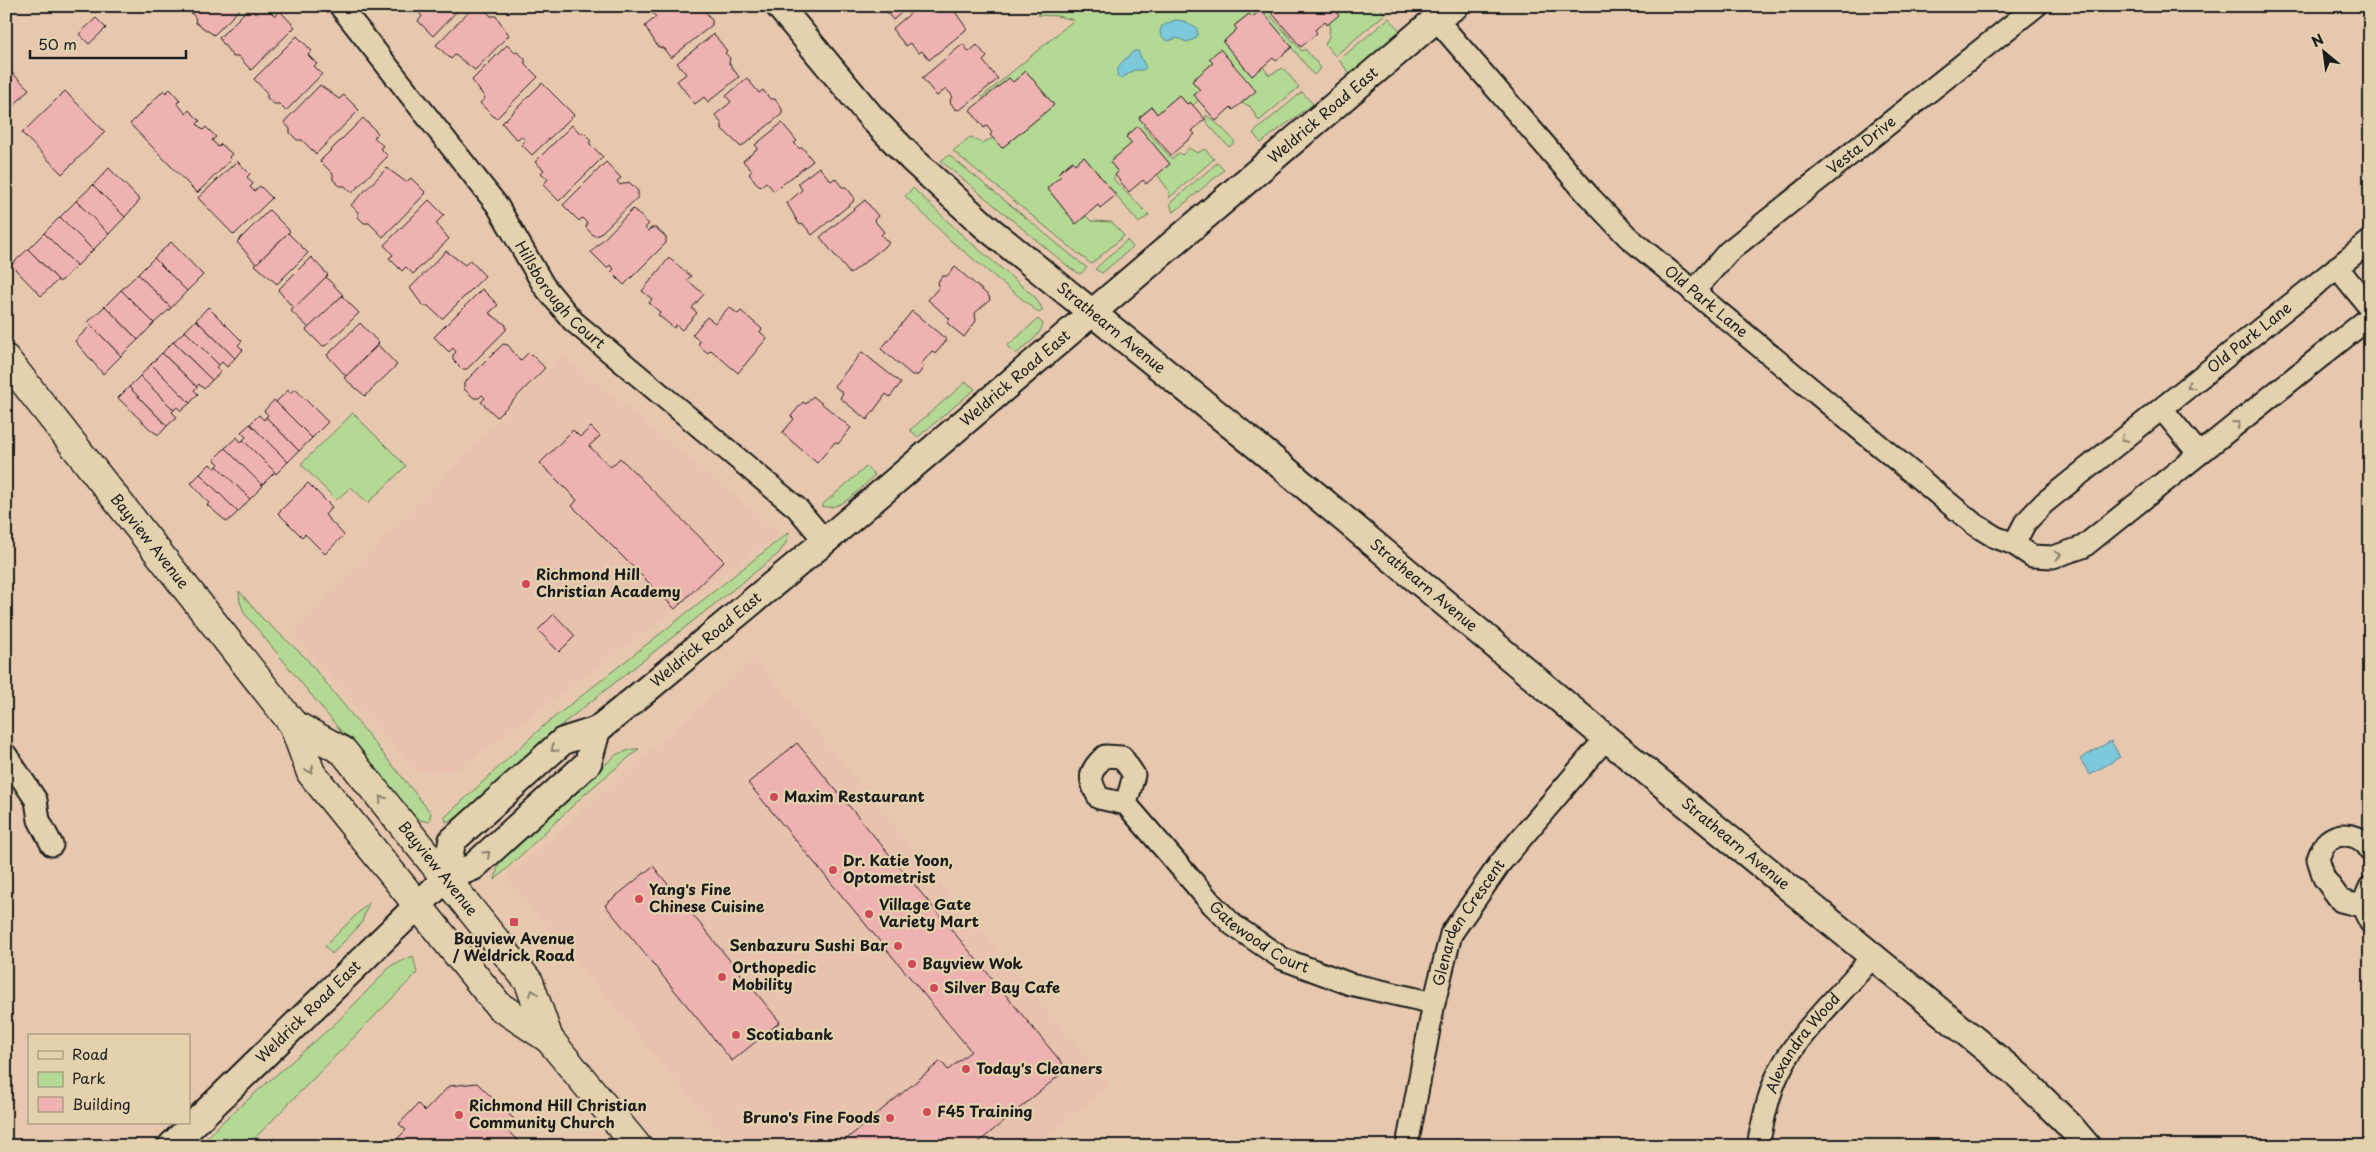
<svg xmlns="http://www.w3.org/2000/svg" width="2376" height="1152" font-family="'Playpen Sans',sans-serif">
  <style>
    .built { fill: #e9c1af }
    .green { fill: #b3d994; stroke: #687a58 }
    .water { fill: #7dc9dc; stroke: #56848f }
    .building { fill: #eeb2b0; stroke: #1c1c1c }
    .lines { fill: none; stroke-linecap: round; stroke-linejoin: round }
    .minor-casing { stroke: #1c1c1c; stroke-width: 25 }
    .tertiary-casing { stroke: #1c1c1c; stroke-width: 30 }
    .secondary-casing { stroke: #1c1c1c; stroke-width: 31 }
    .minor { stroke: #e4d2af; stroke-width: 21 }
    .tertiary { stroke: #e4d2af; stroke-width: 26 }
    .secondary { stroke: #e4d2af; stroke-width: 28 }
    .oneway { stroke: #8a806d }
    .poi-dot { fill: #d1495b; stroke: #e4d2af; stroke-width: 2 }
    .labels { text-anchor: middle; stroke-width: 4.5; stroke-linejoin: round; paint-order: stroke }
    .street-label { font-size: 15px; fill: #1c1c1c; stroke: #e4d2af }
    .poi-label { font-size: 15px; font-weight: bold; fill: #1c1c1c; stroke: #e4d2af; text-anchor: start }
  </style>
  <rect width="100%" height="100%" fill="#e7c8af"/>
  <filter id="ink" filterUnits="userSpaceOnUse"><feTurbulence type="fractalNoise" baseFrequency=".02" numOctaves="2"/><feDisplacementMap in="SourceGraphic" scale="10" xChannelSelector="R" yChannelSelector="G"/><feConvolveMatrix kernelMatrix="1 2 1 2 8 2 1 2 1" color-interpolation-filters="sRGB"/></filter>
  <g filter="url(#ink)">
    <g class="built">
      <polygon points="562,355 780,533 456,771 417,772 292,634"/>
      <polygon points="755,658 1109,1085 1036,1146 731,1146 507,878"/>
    </g>
    <g class="green">
      <polygon points="1041,6 1279,6 1271,16 1302,51 1305,49 1321,68 1314,75 1261,10 1252,17 1249,14 1235,25 1237,29 1223,42 1252,76 1263,67 1269,75 1283,68 1299,87 1259,121 1250,106 1241,103 1255,91 1220,50 1209,59 1213,63 1192,81 1200,90 1194,95 1199,100 1193,105 1190,102 1187,104 1179,95 1157,114 1152,107 1139,117 1145,124 1143,126 1172,159 1179,153 1182,155 1189,148 1197,153 1205,149 1214,159 1169,198 1169,191 1157,174 1170,164 1138,127 1126,136 1132,143 1110,162 1118,172 1113,179 1149,215 1139,223 1084,157 1075,164 1072,161 1059,172 1061,176 1047,188 1076,223 1086,216 1091,221 1112,222 1124,236 1091,264 953,151 970,137 982,143 993,138 1002,148 1041,116 1026,71 1013,82 1009,78 984,99 982,97 1074,20 1057,16 1038,15"/>
      <polygon points="1331,6 1379,6 1385,14 1335,56 1325,44 1329,37"/>
      <polygon points="1389,18 1400,31 1350,74 1339,60"/>
      <polygon points="1302,92 1313,104 1261,143 1253,133"/>
      <path d="M1206,115C1216,122 1226,131 1235,142L1229,147L1206,122Z"/>
      <polygon points="949,155 1087,268 1080,274 1070,268 941,161"/>
      <polygon points="1217,163 1224,170 1173,213 1170,203"/>
      <polygon points="913,188 963,236 1035,297 1043,310 1039,313 950,240 905,196"/>
      <polygon points="1127,240 1133,247 1102,273 1095,269"/>
      <path d="M1038,319L1043,324C1040,337 1026,345 1016,354L1007,346Z"/>
      <polygon points="966,382 975,389 918,437 910,430"/>
      <polygon points="353,413 406,466 368,503 351,487 336,500 301,464"/>
      <path d="M866,467L875,475C861,487 841,513 821,506Z"/>
      <polygon points="789,532 786,543 778,554 546,737 461,816 446,822 445,817 542,727"/>
      <polygon points="239,591 262,618 305,657 431,813 429,822 420,820 403,807 245,614 240,602"/>
      <polygon points="634,749 639,749 587,792 495,880 498,866 507,854 617,754"/>
      <polygon points="369,902 361,924 332,954 325,946"/>
      <polygon points="413,956 417,973 247,1146 199,1146 222,1122 337,1022 392,965"/>
    </g>
    <g class="water">
      <path d="M1175,20L1184,21L1196,27L1198,34L1195,39L1187,42L1177,38L1168,41C1161,38 1158,33 1162,26Z"/>
      <path d="M1134,51H1138L1146,68L1143,70H1134L1121,79L1117,76C1117,62 1126,60 1134,51Z"/>
      <polygon points="2111,741 2120,757 2090,775 2080,759"/>
    </g>
    <g class="building">
      <polygon points="184,6 243,6 214,35 196,23 195,17"/>
      <polygon points="251,6 261,6 264,9 266,7 275,16 280,11 295,27 251,70 238,56 233,57 219,38"/>
      <polygon points="415,6 462,6 433,36 418,21 422,16 414,8"/>
      <polygon points="474,6 481,6 491,16 496,16 509,35 475,70 455,55 451,59 436,45"/>
      <polygon points="657,6 696,6 700,11 705,11 712,20 712,25 671,58 663,48 658,47 645,26 656,17 651,11"/>
      <polygon points="882,6 909,6 893,20"/>
      <polygon points="919,6 951,6 967,29 929,60 922,51 919,53 910,43 906,46 892,29"/>
      <polygon points="1279,6 1331,6 1339,15 1327,25 1325,21 1315,30 1317,33 1301,47 1271,12"/>
      <polygon points="1261,10 1292,47 1276,61 1273,58 1252,76 1223,42 1237,29 1234,26 1249,14 1252,17"/>
      <polygon points="96,18 106,28 89,44 79,34"/>
      <polygon points="714,34 727,51 725,53 730,58 729,63 739,77 708,102 704,97 695,104 677,81 686,74 677,63"/>
      <polygon points="297,36 312,51 308,55 317,64 314,66 322,74 286,111 279,104 274,104 267,98 267,93 254,79"/>
      <polygon points="963,44 969,52 977,45 987,57 983,61 998,79 960,110 955,109 950,102 952,95 946,89 937,96 922,78"/>
      <polygon points="507,45 514,52 519,53 525,59 525,64 538,77 496,119 480,103 485,98 472,80"/>
      <polygon points="1220,49 1256,91 1233,110 1231,107 1216,121 1194,95 1200,90 1192,81 1213,63 1209,59"/>
      <polygon points="7,68 29,89 8,112 6,110"/>
      <polygon points="1026,71 1054,105 1002,148 990,135 992,133 987,126 984,128 970,110 1009,78 1013,82"/>
      <polygon points="747,78 759,93 763,90 770,99 775,99 782,109 782,114 741,147 722,129 722,124 715,115 731,102 726,96"/>
      <polygon points="542,83 574,115 532,155 522,145 525,140 521,136 518,139 514,137 502,123"/>
      <polygon points="320,85 339,99 344,95 359,110 316,154 302,140 297,140 290,133 290,129 284,122"/>
      <polygon points="170,89 180,100 177,103 186,114 189,110 200,121 197,124 203,130 206,127 216,137 212,140 218,147 221,144 232,154 229,157 231,160 197,193 130,124 164,90 166,93"/>
      <polygon points="65,91 105,132 62,174 22,133"/>
      <polygon points="1179,95 1187,104 1190,102 1205,119 1192,131 1195,134 1171,155 1139,118 1152,107 1157,114"/>
      <polygon points="363,118 378,133 374,137 383,146 380,148 388,156 352,193 345,186 340,186 333,180 333,174 320,161"/>
      <polygon points="782,123 797,141 794,143 800,149 802,147 813,161 774,191 766,182 760,187 749,174 752,171 743,161 758,148 755,145"/>
      <polygon points="572,125 579,132 584,133 590,139 590,144 603,157 559,201 543,185 548,179 541,173 544,170 535,162"/>
      <polygon points="1138,126 1170,164 1146,184 1143,180 1129,192 1115,175 1118,172 1110,162 1132,143 1126,137"/>
      <polygon points="1084,157 1116,195 1100,208 1098,205 1076,224 1047,188 1061,176 1058,173 1073,161 1075,164"/>
      <polygon points="237,161 250,174 247,177 253,184 250,187 254,191 260,186 272,198 234,235 198,198"/>
      <polygon points="606,162 621,178 617,181 620,185 629,182 638,191 638,197 599,235 594,236 586,228 587,223 582,218 579,221 563,205"/>
      <polygon points="819,167 831,181 835,178 842,187 846,187 854,197 853,202 812,235 804,225 799,224 787,203 802,190 798,183"/>
      <polygon points="109,168 140,200 125,217 93,185"/>
      <polygon points="387,168 406,182 411,178 426,193 383,237 369,223 364,223 358,217 358,212 351,205"/>
      <polygon points="93,185 125,217 109,234 76,201"/>
      <polygon points="429,200 444,215 436,223 449,239 413,274 406,267 402,271 389,258 393,255 384,245"/>
      <polygon points="865,200 878,216 874,220 884,232 881,235 889,243 850,274 820,237"/>
      <polygon points="76,201 109,234 93,250 60,217"/>
      <polygon points="633,209 649,224 645,228 648,231 651,228 656,228 666,237 666,243 624,285 611,272 614,269 610,265 607,268 591,252"/>
      <polygon points="269,210 290,231 256,264 237,242"/>
      <polygon points="60,217 93,250 77,266 44,233"/>
      <polygon points="44,233 77,266 60,282 28,249"/>
      <polygon points="288,233 308,253 277,284 255,265"/>
      <polygon points="171,242 203,275 187,291 154,258"/>
      <polygon points="28,249 58,280 41,296 11,265"/>
      <polygon points="446,251 465,265 470,260 485,276 442,319 428,306 423,306 410,288"/>
      <polygon points="311,257 328,275 294,309 278,290"/>
      <polygon points="154,258 187,291 171,308 138,274"/>
      <polygon points="669,258 691,276 687,280 704,294 692,308 697,313 682,330 676,325 674,328 658,315 660,312 649,303 652,299 642,291"/>
      <polygon points="955,267 989,296 990,300 975,313 976,321 964,337 947,323 950,319 928,300 939,287 938,282 942,276 947,276"/>
      <polygon points="138,274 171,308 154,323 121,290"/>
      <polygon points="326,277 343,295 309,328 291,311"/>
      <polygon points="482,289 498,305 489,313 506,325 506,330 467,369 462,369 453,360 453,355 456,352 453,348 449,352 434,337"/>
      <polygon points="121,290 154,323 138,340 105,306"/>
      <polygon points="342,296 359,313 325,346 321,345 306,330"/>
      <polygon points="105,306 138,340 121,356 88,322"/>
      <polygon points="208,307 242,341 238,345 243,350 235,358 196,320"/>
      <polygon points="729,307 738,314 741,311 762,329 760,332 767,338 738,373 711,350 708,353 698,345 700,341 692,335 707,317 715,323"/>
      <polygon points="912,311 947,340 935,354 932,351 922,363 923,368 918,375 912,375 881,349"/>
      <polygon points="196,320 235,358 227,367 222,362 219,365 185,331"/>
      <polygon points="360,323 379,343 346,376 327,355"/>
      <polygon points="91,325 121,356 103,374 75,341"/>
      <polygon points="185,331 219,365 216,367 221,372 212,380 173,342"/>
      <polygon points="173,342 212,380 204,389 199,384 197,387 162,353"/>
      <polygon points="503,344 508,345 520,361 529,352 545,368 497,417 481,402 485,398 482,395 479,398 474,398 464,389 464,383"/>
      <polygon points="378,345 397,365 365,396 344,378"/>
      <polygon points="862,352 901,383 890,397 886,394 867,420 840,398 843,393 834,386"/>
      <polygon points="162,353 197,387 194,390 198,394 190,403 151,364"/>
      <polygon points="151,364 190,403 181,411 177,407 174,410 140,376"/>
      <polygon points="140,376 174,410 172,412 177,417 167,426 129,387"/>
      <polygon points="129,387 167,426 160,434 157,434 151,430 118,398"/>
      <polygon points="295,389 328,422 312,438 276,402 288,390 290,393"/>
      <polygon points="813,396 851,428 838,444 835,442 817,463 782,433 794,419 791,416 803,402 806,404"/>
      <polygon points="274,400 312,438 299,451 266,417 268,415 264,411"/>
      <polygon points="259,415 264,420 266,417 299,451 288,462 250,424"/>
      <polygon points="250,424 288,462 276,474 243,440 246,437 241,432"/>
      <polygon points="591,427 600,436 589,446 611,467 620,458 724,561 675,609 572,506 577,500 540,463 573,430 580,437"/>
      <polygon points="237,437 241,442 243,440 275,472 262,485 225,448"/>
      <polygon points="225,448 263,486 250,499 217,466 219,464 214,459"/>
      <polygon points="210,464 215,469 217,466 250,499 238,512 200,474"/>
      <polygon points="200,474 238,512 227,522 207,505 209,503 191,483"/>
      <polygon points="308,483 332,507 325,515 344,535 325,554 305,534 302,537 278,513"/>
      <polygon points="554,614 575,636 559,652 538,630"/>
      <polygon points="797,743 1067,1069 974,1146 838,1146 941,1061 948,1070 971,1051 748,783"/>
      <polygon points="653,866 780,1022 732,1061 605,905"/>
      <polygon points="477,1083 514,1119 505,1128 523,1146 390,1146 406,1130 399,1124 418,1104 425,1111 449,1086"/>
    </g>
    <g class="lines">
      <g class="minor-casing">
        <g id="minor">
          <path id="s1" d="M340,6L497,205L544,286L573,321L797,508L825,541"/>
          <path id="s2" d="M1436,19L1588,195L1628,237L1974,524L1995,537L2014,544L2032,556L2053,557L2083,547L2370,317"/>
          <polyline points="2337,267 2370,308"/>
          <path id="s3" d="M1693,292L1728,252L2036,6"/>
          <polyline points="2162,409 2199,454"/>
          <path id="s4" d="M2014,544L2025,523L2044,503L2370,241"/>
          <polyline points="6,755 36,800 39,820 52,845"/>
          <path id="s5" d="M1126,804L1099,798C1088,778 1088,772 1105,756L1122,757L1134,775L1126,804L1212,904L1233,925L1283,959L1350,984L1434,1003"/>
          <polyline points="2370,887 2362,906 2370,922"/>
          <path d="M2362,906L2341,901L2324,878L2318,859C2320,853 2323,845 2328,841C2341,830 2362,835 2370,850"/>
          <path id="s6" d="M1407,1146L1434,1003L1451,934L1501,862L1606,738"/>
          <path id="s7" d="M1758,1146C1763,1121 1768,1095 1779,1072C1801,1028 1843,994 1873,955"/>
        </g>
      </g>
      <g class="tertiary-casing">
        <g id="tertiary">
          <path id="s8" d="M779,6L872,118L914,161L985,226L1274,460L1606,738L2019,1076L2069,1125L2087,1146"/>
          <path id="s9" d="M446,878L452,841L563,741L597,730L634,700L825,541L1436,19L1455,6"/>
          <path id="s10" d="M171,1146L446,878L473,867L588,763L597,730"/>
        </g>
      </g>
      <g class="secondary-casing">
        <g id="secondary">
          <path id="s11" d="M6,359L293,724L311,773L499,1006L549,1039L637,1146"/>
          <path id="s12" d="M293,724L343,751L529,982L549,1039"/>
        </g>
      </g>
      <use href="#minor" class="minor"/>
      <use href="#tertiary" class="tertiary"/>
      <use href="#secondary" class="secondary"/>
    </g>
    <defs><path id="oneway-chevron" d="M-2-3.5L2.5 0L-2 3.5" fill="none" stroke-width="1.6" stroke-linecap="round" stroke-linejoin="round" transform="scale(1.25)"/></defs>
    <g class="oneway">
      <use href="#oneway-chevron" transform="translate(2190 386) rotate(141)"/>
      <use href="#oneway-chevron" transform="translate(2237 424) rotate(-39)"/>
      <use href="#oneway-chevron" transform="translate(2124 439) rotate(141)"/>
      <use href="#oneway-chevron" transform="translate(2058 555) rotate(-13)"/>
      <use href="#oneway-chevron" transform="translate(554 749) rotate(138)"/>
      <use href="#oneway-chevron" transform="translate(310 770) rotate(65)"/>
      <use href="#oneway-chevron" transform="translate(382 799) rotate(-129)"/>
      <use href="#oneway-chevron" transform="translate(487 854) rotate(-42)"/>
      <use href="#oneway-chevron" transform="translate(533 993) rotate(-109)"/>
    </g>
  </g>
  <g class="poi-dot">
    <circle cx="526" cy="584" r="5"/>
    <circle cx="774" cy="797" r="5"/>
    <circle cx="833" cy="870" r="5"/>
    <circle cx="639" cy="899" r="5"/>
    <circle cx="869" cy="914" r="5"/>
    <rect x="509" y="917" width="10" height="10" rx="2.5"/>
    <circle cx="898" cy="946" r="5"/>
    <circle cx="912" cy="964" r="5"/>
    <circle cx="722" cy="977" r="5"/>
    <circle cx="934" cy="988" r="5"/>
    <circle cx="736" cy="1035" r="5"/>
    <circle cx="966" cy="1069" r="5"/>
    <circle cx="927" cy="1112" r="5"/>
    <circle cx="459" cy="1115" r="5"/>
    <circle cx="890" cy="1118" r="5"/>
  </g>
  <g class="labels">
    <g class="street-label">
      <text dy="5" stroke="none"><textPath href="#s9" startOffset="1174">Weldrick Road East</textPath></text>
      <text dy="5" stroke="none"><textPath href="#s3" startOffset="224">Vesta Drive</textPath></text>
      <text dy="5" stroke="none"><textPath href="#s1" startOffset="364">Hillsborough Court</textPath></text>
      <text dy="5" stroke="none"><textPath href="#s2" startOffset="392">Old Park Lane</textPath></text>
      <text dy="5" stroke="none"><textPath href="#s8" startOffset="464">Strathearn Avenue</textPath></text>
      <text dy="5" stroke="none"><textPath href="#s4" startOffset="315">Old Park Lane</textPath></text>
      <text dy="5" stroke="none"><textPath href="#s9" startOffset="769">Weldrick Road East</textPath></text>
      <text dy="5" stroke="none"><textPath href="#s11" startOffset="232">Bayview Avenue</textPath></text>
      <text dy="5" stroke="none"><textPath href="#s8" startOffset="869">Strathearn Avenue</textPath></text>
      <text dy="5" stroke="none"><textPath href="#s9" startOffset="364">Weldrick Road East</textPath></text>
      <text dy="5" stroke="none"><textPath href="#s8" startOffset="1274">Strathearn Avenue</textPath></text>
      <text dy="5" stroke="none"><textPath href="#s12" startOffset="208">Bayview Avenue</textPath></text>
      <text dy="5" stroke="none"><textPath href="#s6" startOffset="234">Glenarden Crescent</textPath></text>
      <text dy="5" stroke="none"><textPath href="#s5" startOffset="335">Gatewood Court</textPath></text>
      <text dy="5" stroke="none"><textPath href="#s10" startOffset="192">Weldrick Road East</textPath></text>
      <text dy="5" stroke="none"><textPath href="#s7" startOffset="114">Alexandra Wood</textPath></text>
    </g>
    <g class="poi-label">
      <text x="536" y="580">Richmond Hill<tspan x="536" dy="17">Christian Academy</tspan></text>
      <text x="784" y="802">Maxim Restaurant</text>
      <text x="843" y="866">Dr. Katie Yoon,<tspan x="843" dy="17">Optometrist</tspan></text>
      <text x="649" y="895">Yang's Fine<tspan x="649" dy="17">Chinese Cuisine</tspan></text>
      <text x="879" y="910">Village Gate<tspan x="879" dy="17">Variety Mart</tspan></text>
      <text x="514" y="944" text-anchor="middle">Bayview Avenue<tspan x="514" dy="17">/ Weldrick Road</tspan></text>
      <text x="888" y="951" text-anchor="end">Senbazuru Sushi Bar</text>
      <text x="922" y="969">Bayview Wok</text>
      <text x="732" y="973">Orthopedic<tspan x="732" dy="17">Mobility</tspan></text>
      <text x="944" y="993">Silver Bay Cafe</text>
      <text x="746" y="1040">Scotiabank</text>
      <text x="976" y="1074">Today's Cleaners</text>
      <text x="469" y="1111">Richmond Hill Christian<tspan x="469" dy="17">Community Church</tspan></text>
      <text x="937" y="1117">F45 Training</text>
      <text x="880" y="1123" text-anchor="end">Bruno's Fine Foods</text>
    </g>
  </g>
  <rect width="2376" height="1152" fill="none" stroke="#e4d2af" stroke-width="25"/>
  <rect x="12" y="12" width="2351" height="1127" fill="none" stroke="#1c1c1c" stroke-width="2" filter="url(#ink)"/>
  <rect x="28" y="1034" width="162" height="90" fill="#e4d2af" stroke="#948974"/>
  <rect x="38" y="1051" width="25" height="8" fill="#e4d2af" stroke="#948974"/>
  <text x="72" y="1060" font-size="15" fill="#1c1c1c">Road</text>
  <rect x="38" y="1072" width="25" height="15" fill="#b3d994" stroke="#948974"/>
  <text x="72" y="1084" font-size="15" fill="#1c1c1c">Park</text>
  <rect x="38" y="1097" width="25" height="15" fill="#eeb2b0" stroke="#948974"/>
  <text x="72" y="1110" font-size="15" fill="#1c1c1c">Building</text>
  <g transform="translate(2324 52) rotate(331)" stroke="#e4d2af" stroke-width="4" paint-order="stroke">
  <path d="M0-4L9 19L0 12L-9 19Z" fill="#1c1c1c"/>
  <text y="-8" font-size="14" font-weight="bold" text-anchor="middle" fill="#1c1c1c">N</text>
  </g>
  <path d="M30 50v8h156v-8" fill="none" stroke="#1c1c1c" stroke-width="2.5"/>
  <text x="38" y="50" font-size="15" fill="#1c1c1c" stroke="#e4d2af" stroke-width="4" paint-order="stroke">50 m</text>
</svg>
